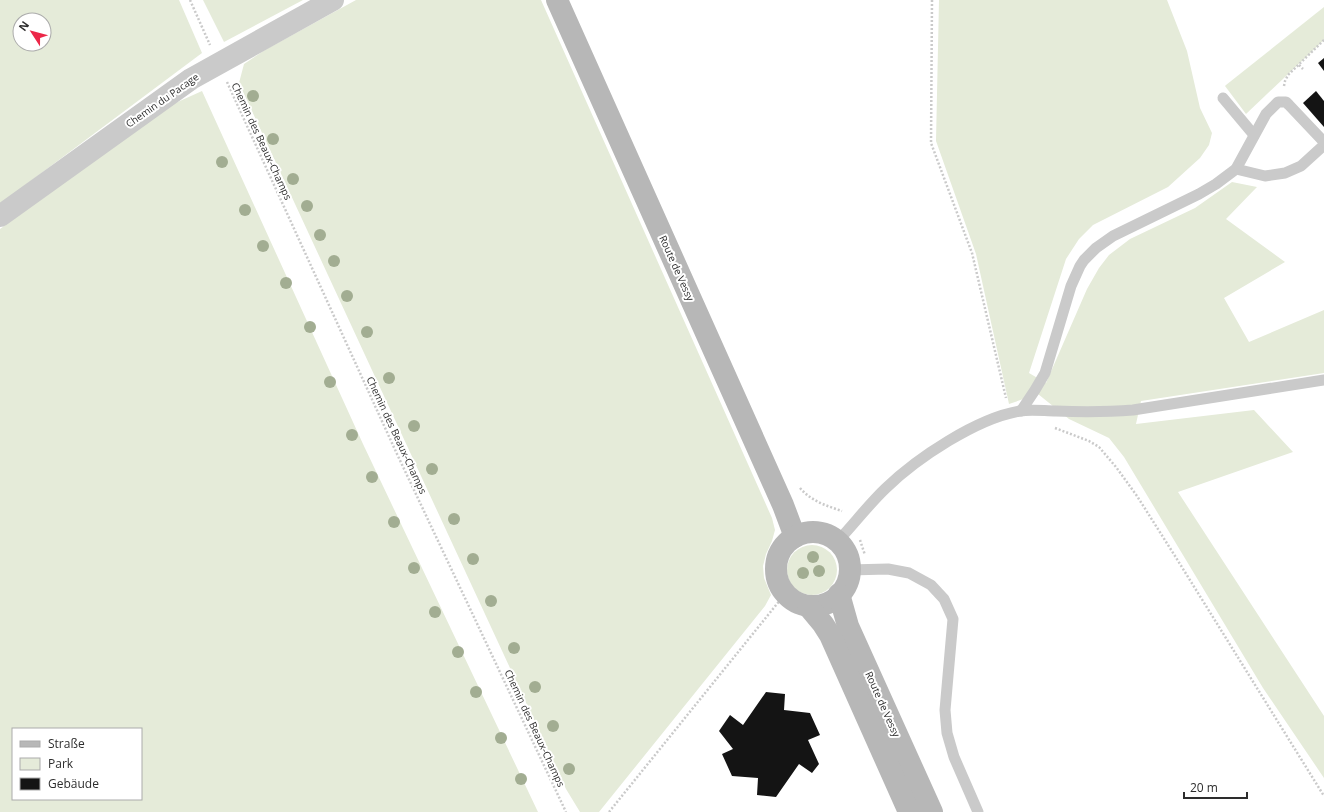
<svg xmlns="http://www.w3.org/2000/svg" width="1324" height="812" font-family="'Open Sans',sans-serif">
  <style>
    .green { fill: #e5ebd9; fill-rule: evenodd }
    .building { fill: #141414 }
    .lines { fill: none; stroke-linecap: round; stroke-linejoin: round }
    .path { stroke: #cacaca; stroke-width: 2.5; stroke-dasharray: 2 2; stroke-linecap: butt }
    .lane { stroke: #cacaca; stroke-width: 11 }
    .street { stroke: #cacaca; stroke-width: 22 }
    .secondary { stroke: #b7b7b7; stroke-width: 22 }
    .tree { fill: #a2ad92 }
    .labels { text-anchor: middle; stroke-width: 4; stroke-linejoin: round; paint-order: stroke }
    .street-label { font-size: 10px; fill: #2d2d2d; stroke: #fff }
  </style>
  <rect width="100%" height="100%" fill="#fff"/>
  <g class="green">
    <path d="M0,0H179L202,53L0,204ZM20,20H44V44H20Z"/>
    <polygon points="203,0 303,0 224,42"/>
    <polygon points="356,0 541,0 772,518 775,530 772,541 766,554 763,566 764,578 771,595 765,606 599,812 580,812 566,789 239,83 244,64 265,50"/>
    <polygon points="939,0 1167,0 1187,51 1200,108 1212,133 1209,145 1200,158 1168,187 1093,225 1079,239 1066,259 1029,373 1046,383 1087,289 1099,268 1109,255 1130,239 1195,208 1232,182 1257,187 1226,219 1285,262 1224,298 1249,342 1324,310 1324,373 1141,401 1136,424 1254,410 1293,452 1178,492 1324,716 1324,778 1263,688 1124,457 1109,438 1069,419 1038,394 1009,404 976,254 936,141"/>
    <polygon points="1324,7 1324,40 1246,114 1225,86 1226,85"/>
    <path d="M202,91L363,444L538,812H0V229L171,105ZM13,729H141V799H13Z"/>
    <circle cx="812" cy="570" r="25"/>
  </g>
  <g class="building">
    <polygon points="1324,58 1324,71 1318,63"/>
    <polygon points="1316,91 1324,101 1324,127 1303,103"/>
    <polygon points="766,692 785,694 784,710 810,713 820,735 808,740 819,764 812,773 799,764 776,797 757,795 758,778 732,776 722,754 733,749 719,731 730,715 743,725"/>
  </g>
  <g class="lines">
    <g class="path">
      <polyline points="190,0 210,45"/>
      <polyline points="932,0 931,143 972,253 1006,398"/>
      <polyline points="1299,65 1303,69"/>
      <polyline points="227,82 397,454 566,812"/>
      <polyline points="1284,86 1285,81 1288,75 1324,40"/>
      <polyline points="1055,428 1089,441 1099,447 1116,467 1137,496 1175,556 1324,796"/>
      <path d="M800,488C811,501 827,506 842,511"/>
      <polyline points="860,540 865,555"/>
      <polyline points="609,812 785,594"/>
    </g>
    <g class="lane">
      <polyline points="1223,98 1254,135"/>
      <polyline points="1236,169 1265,176 1285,173 1301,166 1324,145"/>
      <polyline points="1021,411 1035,390 1045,373 1071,286 1080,266 1084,260 1096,248 1113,236 1199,194 1216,184 1236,169 1266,114 1278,102 1286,102 1289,105 1324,142"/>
      <path d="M837,542C854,524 869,504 886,488C917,458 977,418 1020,411C1031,409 1045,411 1056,411C1082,412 1107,412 1133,410L1324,380"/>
      <polyline points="849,570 888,569 909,573 931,585 944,599 953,619 945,710 947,733 954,757 978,812"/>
    </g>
    <polyline class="street" points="0,216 191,79 333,0"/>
    <g class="secondary">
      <polyline points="557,0 783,505 795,537"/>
      <circle cx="813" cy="569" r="37"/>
      <polyline points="839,594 848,626 932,812"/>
      <polyline points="808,606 823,624 830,635 909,812"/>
    </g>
  </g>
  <g class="tree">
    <circle cx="253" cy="96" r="6"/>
    <circle cx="273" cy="139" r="6"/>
    <circle cx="222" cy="162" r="6"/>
    <circle cx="293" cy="179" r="6"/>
    <circle cx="307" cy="206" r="6"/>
    <circle cx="245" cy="210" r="6"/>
    <circle cx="320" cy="235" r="6"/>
    <circle cx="263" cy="246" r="6"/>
    <circle cx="334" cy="261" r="6"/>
    <circle cx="286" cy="283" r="6"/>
    <circle cx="347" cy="296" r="6"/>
    <circle cx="310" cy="327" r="6"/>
    <circle cx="367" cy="332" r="6"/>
    <circle cx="389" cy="378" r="6"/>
    <circle cx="330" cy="382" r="6"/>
    <circle cx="414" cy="426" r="6"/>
    <circle cx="352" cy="435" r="6"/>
    <circle cx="432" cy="469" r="6"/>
    <circle cx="372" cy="477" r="6"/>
    <circle cx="454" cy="519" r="6"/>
    <circle cx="394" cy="522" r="6"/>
    <circle cx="813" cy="557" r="6"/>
    <circle cx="473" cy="559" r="6"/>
    <circle cx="414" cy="568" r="6"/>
    <circle cx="819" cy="571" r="6"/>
    <circle cx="803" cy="573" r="6"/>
    <circle cx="491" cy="601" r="6"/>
    <circle cx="435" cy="612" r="6"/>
    <circle cx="514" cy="648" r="6"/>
    <circle cx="458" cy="652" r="6"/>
    <circle cx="535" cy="687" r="6"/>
    <circle cx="476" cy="692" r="6"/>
    <circle cx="553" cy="726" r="6"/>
    <circle cx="501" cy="738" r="6"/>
    <circle cx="569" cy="769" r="6"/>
    <circle cx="521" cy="779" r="6"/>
  </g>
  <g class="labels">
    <g class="street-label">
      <text transform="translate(162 100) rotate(-35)" y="4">Chemin du Pacage</text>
      <text transform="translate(262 141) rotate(65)" y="4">Chemin des Beaux-Champs</text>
      <text transform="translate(677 268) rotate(66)" y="4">Route de Vessy</text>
      <text transform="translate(397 435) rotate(65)" y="4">Chemin des Beaux-Champs</text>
      <text transform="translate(883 704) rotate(66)" y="4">Route de Vessy</text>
      <text transform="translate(535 728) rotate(65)" y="4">Chemin des Beaux-Champs</text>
    </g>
  </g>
  <rect x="12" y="728" width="130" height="72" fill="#ffffff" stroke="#ababab"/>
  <rect x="20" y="741" width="20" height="6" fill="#b7b7b7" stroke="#ababab"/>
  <text x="48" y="748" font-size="12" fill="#2d2d2d">Straße</text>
  <rect x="20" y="758" width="20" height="12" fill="#e5ebd9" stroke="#ababab"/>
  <text x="48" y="768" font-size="12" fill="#2d2d2d">Park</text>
  <rect x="20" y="778" width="20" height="12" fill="#141414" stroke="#ababab"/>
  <text x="48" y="788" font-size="12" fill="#2d2d2d">Gebäude</text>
  <g transform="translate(32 32) rotate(306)"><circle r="19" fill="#ffffff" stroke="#ababab"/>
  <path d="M0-3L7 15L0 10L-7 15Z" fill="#ec2748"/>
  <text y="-6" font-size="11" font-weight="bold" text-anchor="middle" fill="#2d2d2d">N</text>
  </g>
  <path d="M1184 792v6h63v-6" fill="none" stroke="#2d2d2d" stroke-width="2"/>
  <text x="1190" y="792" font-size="12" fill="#2d2d2d" stroke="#ffffff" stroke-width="3" paint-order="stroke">20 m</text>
</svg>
